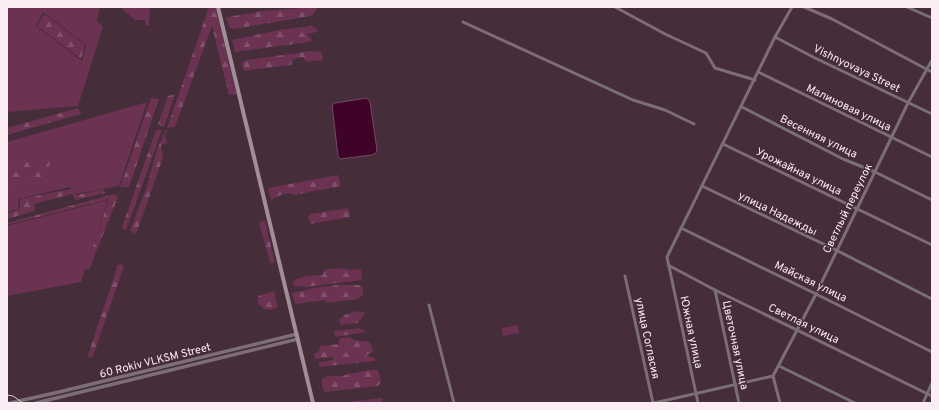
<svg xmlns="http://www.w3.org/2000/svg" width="939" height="410" font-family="Overpass,sans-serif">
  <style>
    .grass { fill: #6b3251; fill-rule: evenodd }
    .forest { fill: url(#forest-firs) }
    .water { fill: #3e0327; stroke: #774964 }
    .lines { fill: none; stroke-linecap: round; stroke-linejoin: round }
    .minor { stroke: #7b6e74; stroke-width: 3 }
    .tertiary { stroke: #7b6e74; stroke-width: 3.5 }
    .secondary { stroke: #a28e97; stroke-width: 4 }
    .tram { stroke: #dbcad2; stroke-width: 1 }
    .labels { text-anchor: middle; stroke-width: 3; stroke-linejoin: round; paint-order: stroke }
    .street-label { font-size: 11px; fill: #fcecf3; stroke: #452d39 }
  </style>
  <defs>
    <pattern id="forest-firs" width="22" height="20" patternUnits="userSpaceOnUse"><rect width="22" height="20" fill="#6b3251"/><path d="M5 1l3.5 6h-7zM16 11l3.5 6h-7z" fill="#81506a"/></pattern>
  </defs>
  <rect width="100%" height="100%" fill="#452d39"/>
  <g class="grass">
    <path d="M7,7H100L97,21L103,27L78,106L7,112ZM43,12L86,45L82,61L36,26Z"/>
    <polygon points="120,7 150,7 149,26 145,25 145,20 135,20"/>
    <polygon points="147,102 119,186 75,194 70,187 18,199 19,209 7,212 7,142"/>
    <polygon points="108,200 81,282 7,296 7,226"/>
    <polygon points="518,325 519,333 503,336 502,328"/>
  </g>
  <g class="forest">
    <polygon points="207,7 216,7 236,94 229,95 212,26 175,127 167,128 208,10"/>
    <polygon points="317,7 316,11 311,16 233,29 229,27 226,17 253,13 260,11"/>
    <polygon points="44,14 85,45 81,59 37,26"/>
    <polygon points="310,26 316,28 317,32 307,34 312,40 309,42 235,52 232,40 279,30"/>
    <polygon points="311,51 321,52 323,60 307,62 302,57 293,59 291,65 244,71 241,63 246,60"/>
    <polygon points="175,94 164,127 158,124 168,96"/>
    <polygon points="151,98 159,99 129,187 120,187"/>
    <polygon points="78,108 81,114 7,135 7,128"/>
    <polygon points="156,130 162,130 126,230 123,229 122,227"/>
    <polygon points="165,131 170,131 165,133 167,143 161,145 163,158 136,234 130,231 146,189 157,150"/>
    <polygon points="50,157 49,176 7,188 7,166"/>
    <path d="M338,175L341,186L294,195C283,191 280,196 271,200L268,188Z"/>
    <polygon points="71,189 76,195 104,189 105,193 76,200 72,194 34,204 35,211 7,219 7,214 20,209 20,199"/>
    <polygon points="114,194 118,197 89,270 85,269 109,199 7,225 7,223"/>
    <polygon points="348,208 350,213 350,217 311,224 308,218 310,214"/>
    <polygon points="265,221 275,263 270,263 259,222"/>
    <polygon points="121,264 124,266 93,356 87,358 118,265"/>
    <polygon points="339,268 351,270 361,269 362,280 305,287 294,286 293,280 307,276 323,275 324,270"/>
    <polygon points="338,285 360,285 363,288 363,294 358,299 327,303 325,300 295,304 292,293 313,288"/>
    <polygon points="274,291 278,307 271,310 264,309 258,303 258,296"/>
    <polygon points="357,311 365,313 358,323 341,325 339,320 345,315"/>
    <polygon points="360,328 366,332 335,337 334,331"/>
    <path d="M349,337C351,338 353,340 355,340C364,343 372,337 373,352L365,356L375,358V361L319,367V362L333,360V357L315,359L314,354L319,351L320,346L338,344L340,338Z"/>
    <polygon points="369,370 378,370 381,382 378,386 325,392 322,386 322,379 328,376 341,376"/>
    <polygon points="382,398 383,400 381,402 375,403 338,403"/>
  </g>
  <polygon class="water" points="367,98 370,102 377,150 376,153 372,155 340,159 338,156 332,105 335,103"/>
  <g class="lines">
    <g class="minor">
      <polyline points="615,7 665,34 706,53 715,68 755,80"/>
      <polyline points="804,7 832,19 932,72"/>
      <polyline points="907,7 932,18"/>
      <polyline points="463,22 633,100 665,110 694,124"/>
      <polyline points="775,37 813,57 932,114"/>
      <polyline points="758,72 932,157"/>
      <polyline points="742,107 843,159 875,172 932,200"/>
      <polyline points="723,144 932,245"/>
      <polyline points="702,186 836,250 932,299"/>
      <polyline points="681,228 816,294 932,352"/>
      <polyline points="668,265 715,290 932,396"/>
      <polyline points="625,276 653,403"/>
      <polyline points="715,290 739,403"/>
      <polyline points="429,305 454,403"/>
      <polyline points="779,366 855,403"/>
      <polyline points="654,403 773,376"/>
      <polyline points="698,403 667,257 775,37 792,7"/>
      <polyline points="780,403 773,376 816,294 908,103 932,60"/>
      <polyline points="923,403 932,383"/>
    </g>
    <g class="tertiary">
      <polyline points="10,403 59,392 297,334"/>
      <polyline points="36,403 298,339"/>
    </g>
    <polyline class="secondary" points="218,7 313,403"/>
    <polyline class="tram" points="7,395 13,396 23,403"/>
  </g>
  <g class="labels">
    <g class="street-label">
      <text transform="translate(857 68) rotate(26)" y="4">Vishnyovaya Street</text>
      <text transform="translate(849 107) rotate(26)" y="4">Малиновая улица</text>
      <text transform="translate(819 136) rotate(26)" y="4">Весенняя улица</text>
      <text transform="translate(799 171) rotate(26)" y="4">Урожайная улица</text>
      <text transform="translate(847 208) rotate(-64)" y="4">Светлый переулок</text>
      <text transform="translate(778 213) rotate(26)" y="4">улица Надежды</text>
      <text transform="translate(811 281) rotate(26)" y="4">Майская улица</text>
      <text transform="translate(804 323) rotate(26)" y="4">Светлая улица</text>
      <text transform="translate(692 332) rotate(78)" y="4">Южная улица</text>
      <text transform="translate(648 338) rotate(78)" y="4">улица Согласия</text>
      <text transform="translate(736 345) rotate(78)" y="4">Цветочная улица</text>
      <text transform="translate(155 360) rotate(-14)" y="4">60 Rokiv VLKSM Street</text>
    </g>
  </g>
  <rect width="939" height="410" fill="none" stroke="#fcecf3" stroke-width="16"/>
</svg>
